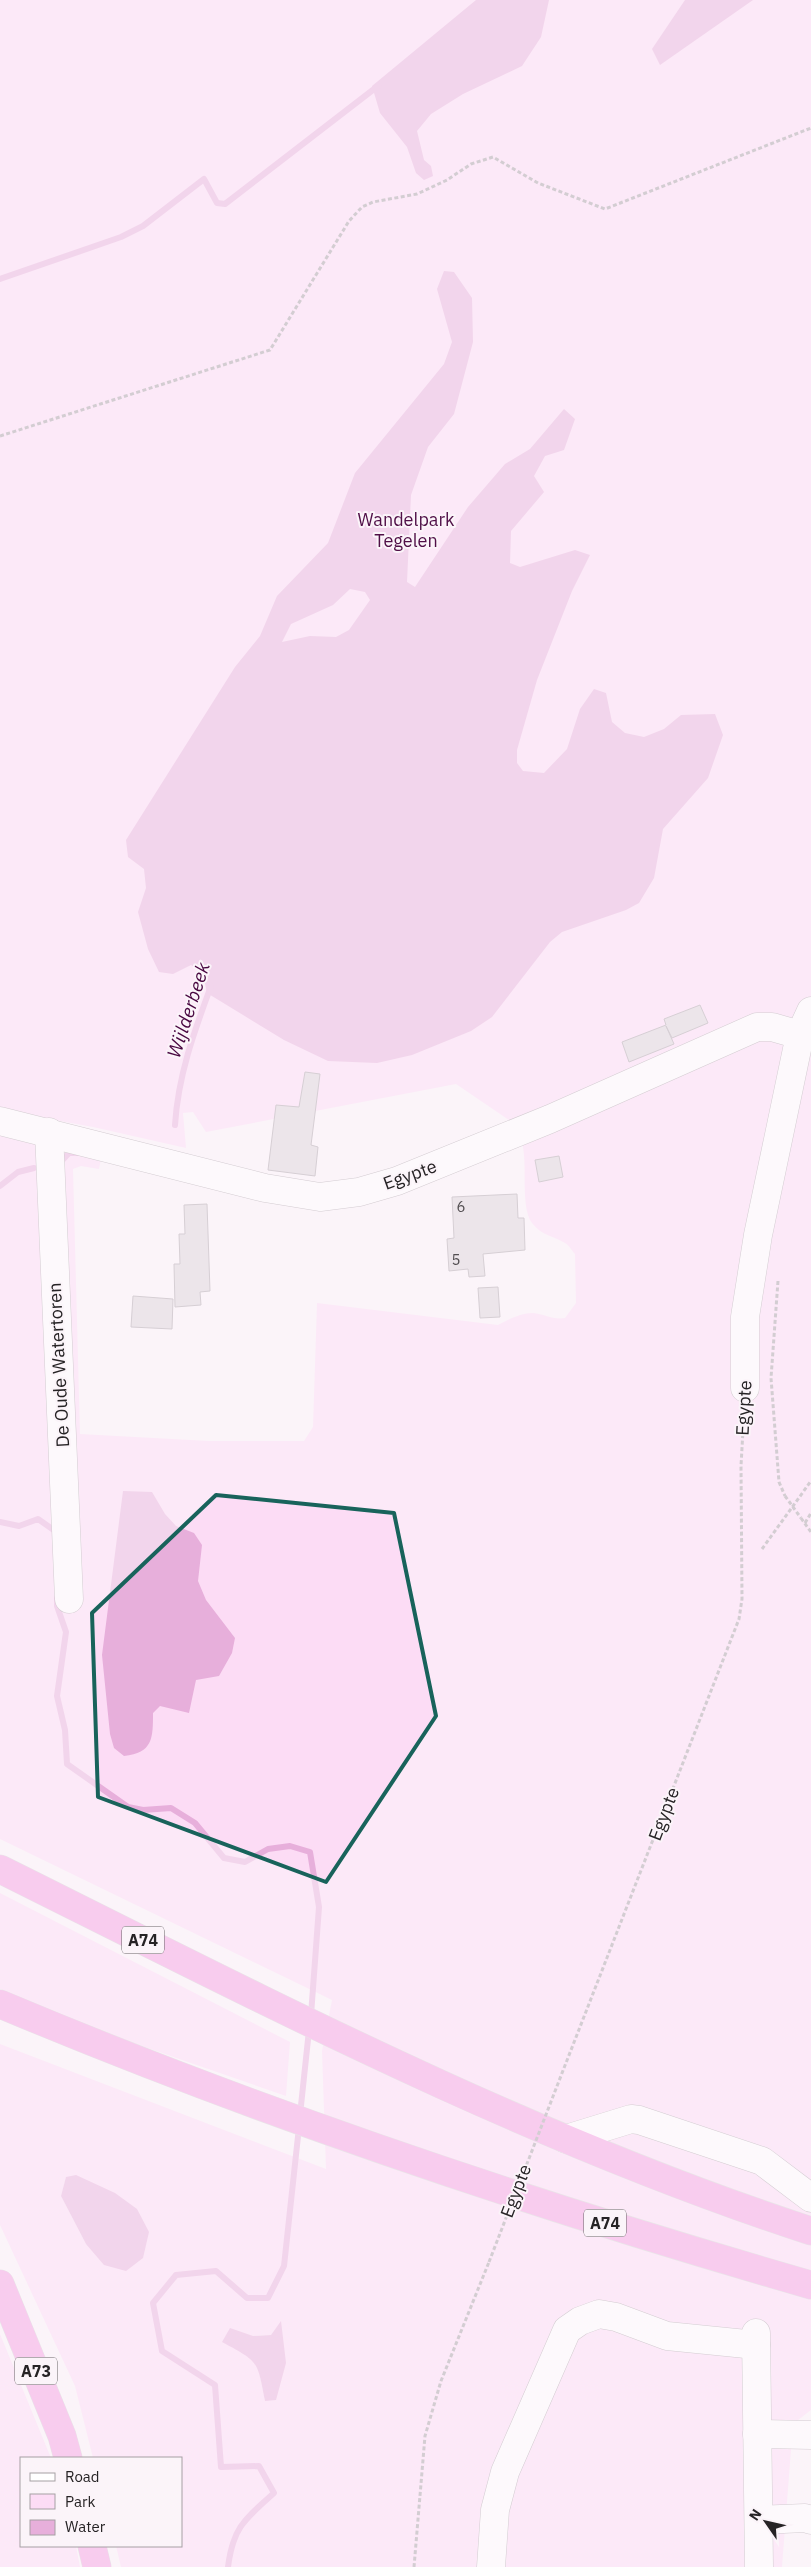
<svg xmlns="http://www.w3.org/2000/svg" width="811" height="2567" font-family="'IBM Plex Sans',sans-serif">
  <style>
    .green { fill: #fcdcf5; fill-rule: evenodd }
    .water { fill: #e7afdb; fill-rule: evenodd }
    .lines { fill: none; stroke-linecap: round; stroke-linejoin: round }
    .stream { stroke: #e7afdb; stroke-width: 6 }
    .building { fill: #d9d2d8; stroke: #a9a2a7 }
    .minor-casing { stroke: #a49da2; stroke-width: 29 }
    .highway-casing { stroke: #d4d3d3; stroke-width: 29 }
    .path { stroke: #a39ea2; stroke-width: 3; stroke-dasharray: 4 2.5; stroke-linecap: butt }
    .minor { stroke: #fff; stroke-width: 28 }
    .highway { stroke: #f39be1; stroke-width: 28 }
    .path-bridge { stroke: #a39ea2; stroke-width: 3; stroke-dasharray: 4 2.5; stroke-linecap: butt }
    .marked { fill: none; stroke: #18635b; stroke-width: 4; stroke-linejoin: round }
    .labels { text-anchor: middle; stroke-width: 4; stroke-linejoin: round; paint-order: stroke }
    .number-label { font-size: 15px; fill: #534f52 }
    .shield { fill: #fbf4f9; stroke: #666265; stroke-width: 1 }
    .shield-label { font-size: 16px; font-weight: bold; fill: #262325 }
    .park-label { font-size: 18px; fill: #500f47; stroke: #fbf4f9 }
    .street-label { font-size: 18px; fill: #262325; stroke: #fbf4f9 }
    .water-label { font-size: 19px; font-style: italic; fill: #480640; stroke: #fbf4f9 }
  </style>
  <rect width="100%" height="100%" fill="#fbf4f9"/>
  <g class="green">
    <path d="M0,0H811V2410L793,2424L782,2567H121L116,2546H181V2458H93L75,2386L0,2225V2044L326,2169L322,2051L332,2000L0,1839V1132L44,1142L59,1157L68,1150L102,1154L99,1169L81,1166L73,1169L80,1434L209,1441H304L313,1427L317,1303L498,1325C508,1320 520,1313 533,1313C544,1314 553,1320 565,1318L576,1303L575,1254C572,1251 569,1245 565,1243C554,1236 542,1236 532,1223C520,1207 528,1164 522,1143L534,1137L456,1084L206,1132L193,1112L183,1113L186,1148L93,1127L0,1110ZM66,2178L86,2244L61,2196ZM281,2322L265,2401L259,2371L252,2358L253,2336L271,2335Z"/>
    <polygon points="0,1893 290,2042 286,2096 104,2033 0,1989"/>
    <polygon points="0,2334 51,2458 21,2458 21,2546 76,2546 80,2567 0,2567"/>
  </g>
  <g class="water">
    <polygon points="476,0 549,0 541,37 522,66 463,94 431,114 417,131 424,160 431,166 433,176 424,180 416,173 407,147 380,113 372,86"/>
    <polygon points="685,0 753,0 660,65 652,49"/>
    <path d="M444,271L454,272L472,298L473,342L454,414L428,447L411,495L407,582L415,587L468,507L505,464L530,449L564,409L575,419L564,450L545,456L534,476L544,492L511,531L510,563L520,567L575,550L590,555L572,591L537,680L517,750V763L523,771L544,773L567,749L580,709L594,689L606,693L612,722L625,733L644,737L664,729L681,715L715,714L723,735L708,778L663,829L654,878L639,903L626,910L562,932L550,942L492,1017L471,1031L412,1055L377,1063L328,1061L284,1040L207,993L203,973L191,965L173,974L159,972L148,949L138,912L146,888L144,869L128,857L126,840L235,667L260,636L277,596L328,543L355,473L444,364L452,342L437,289ZM350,589L365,592L370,600L349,630L336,637L310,636L282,642L291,624L333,605Z"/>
    <path d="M123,1491L152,1492L165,1514L176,1526L194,1533L202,1545L198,1581L206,1600L235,1638L232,1653L219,1676L196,1680L189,1713L160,1706L153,1713C153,1738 153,1753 124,1756L114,1748L110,1734L102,1655Z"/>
    <polygon points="76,2175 115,2193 137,2209 149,2232 143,2258 126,2271 104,2265 86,2244 61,2196 66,2177"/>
    <path d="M281,2321L286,2363L276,2400L265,2401C257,2360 259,2362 222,2342L230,2328L253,2336L271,2335Z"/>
  </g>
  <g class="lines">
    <g class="stream">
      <polyline points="0,279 121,237 143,226 204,179 217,203 225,204 378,86"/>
      <path d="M175,1125C178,1076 194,1032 211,986"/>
      <polyline points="58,1165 69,1153 78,1153"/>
      <polyline points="0,1186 18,1172 34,1168"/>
      <polyline points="0,1522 19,1526 38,1519 58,1533"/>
      <polyline points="57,1598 57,1606 66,1632 57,1696 65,1730 67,1764 128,1807 143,1810 171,1808 195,1823 224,1858 245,1862 268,1849 290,1846 310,1852 319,1907 311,2015"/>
      <polyline points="300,2115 309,2030"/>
      <path d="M228,2567C233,2527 245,2519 274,2493L259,2466L221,2467L215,2385L162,2351L153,2303L176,2275L216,2271L247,2298H268L284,2266L299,2127"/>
    </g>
  </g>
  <g class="building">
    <polygon points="700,1005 708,1023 672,1038 666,1026 674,1044 629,1062 622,1042 666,1025 664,1019"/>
    <polygon points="305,1072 320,1074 311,1145 318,1147 315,1176 268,1170 276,1105 299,1107"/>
    <polygon points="559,1156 563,1177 539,1182 535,1160"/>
    <polygon points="517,1194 518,1218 524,1218 525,1250 483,1254 485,1276 469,1277 468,1269 449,1271 447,1239 454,1238 452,1197"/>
    <polygon points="207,1204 210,1291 200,1292 201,1305 175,1307 174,1264 180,1264 179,1234 185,1234 184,1205"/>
    <polygon points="498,1287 500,1317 480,1318 478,1288"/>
    <polygon points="133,1296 173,1299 172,1329 131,1327"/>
  </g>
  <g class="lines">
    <g class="minor-casing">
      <g id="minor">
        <polyline points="0,1121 265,1188 320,1197 359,1192 397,1181 550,1119 757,1027 772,1027 800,1035"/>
        <polyline points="49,1132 69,1599"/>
        <polyline points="745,1388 745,1317 758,1235 800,1035 811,1011"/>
        <polyline points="566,2139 631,2119 639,2120 762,2161 811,2198"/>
        <polyline points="756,2333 759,2567"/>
        <polyline points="757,2434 811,2435"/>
        <polyline points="759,2520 805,2518 811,2520"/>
        <polyline points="491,2567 495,2510 505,2472 567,2330 580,2321 599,2314 616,2317 667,2336 756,2345"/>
      </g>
    </g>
    <g class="highway-casing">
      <g id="highway">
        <path d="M0,1869C265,2001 529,2139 811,2231"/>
        <path d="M0,2004C264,2115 536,2206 811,2285"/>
        <polyline points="0,2284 62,2436 68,2458"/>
        <polyline points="92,2546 97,2567"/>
      </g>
    </g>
    <g class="path">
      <polyline points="0,436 270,350 349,221 362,207 373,202 417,194 447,180 471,164 493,157 538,183 605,209 811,128"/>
      <polyline points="778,1281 771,1378 779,1482 785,1496"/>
      <polyline points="801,1518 811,1532"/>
      <polyline points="805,1523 811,1513"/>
      <polyline points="762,1549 811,1481"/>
      <polyline points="564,2068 739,1619 742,1599 741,1466 744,1412"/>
      <polyline points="414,2567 425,2436 441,2381 489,2262"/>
    </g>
    <use href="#minor" class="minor"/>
    <use href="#highway" class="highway"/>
    <g class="path-bridge">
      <polyline points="785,1496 801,1518"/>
      <polyline points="489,2262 564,2068"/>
    </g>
  </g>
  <path d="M0 0H811V2567H0ZM216,1495L394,1513L436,1716L326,1882L98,1797L92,1613Z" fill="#fbf4f9" fill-opacity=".55" fill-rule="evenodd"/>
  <path class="marked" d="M216,1495L394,1513L436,1716L326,1882L98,1797L92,1613Z"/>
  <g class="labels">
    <g class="number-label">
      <text x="461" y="1212">6</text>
      <text x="456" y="1265">5</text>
    </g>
    <g class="shield">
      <rect x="122" y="1926.5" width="42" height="27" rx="4"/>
      <rect x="584" y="2209.5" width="42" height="27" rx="4"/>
      <rect x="15" y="2357.5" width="42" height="27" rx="4"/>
    </g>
    <g class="shield-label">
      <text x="143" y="1946">A74</text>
      <text x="605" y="2229">A74</text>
      <text x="36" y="2377">A73</text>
    </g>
    <g class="park-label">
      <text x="406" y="526">Wandelpark<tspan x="406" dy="21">Tegelen</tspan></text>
    </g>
    <g class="street-label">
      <text transform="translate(410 1175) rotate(-20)" y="6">Egypte</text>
      <text transform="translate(59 1365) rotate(-93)" y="6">De Oude Watertoren</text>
      <text transform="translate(744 1408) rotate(-87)" y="6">Egypte</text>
      <text transform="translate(664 1814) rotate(-69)" y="6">Egypte</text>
      <text transform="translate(516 2191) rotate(-69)" y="6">Egypte</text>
    </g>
    <g class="water-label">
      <text transform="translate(188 1010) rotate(-72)" y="7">Wijlderbeek</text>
    </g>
  </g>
  <rect x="20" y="2457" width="162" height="90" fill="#fbf4f9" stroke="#a6a0a4"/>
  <rect x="30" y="2473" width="25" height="8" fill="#ffffff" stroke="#a6a0a4"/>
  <text x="65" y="2482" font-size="15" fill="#262325">Road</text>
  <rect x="30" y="2494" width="25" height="15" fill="#fcdcf5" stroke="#a6a0a4"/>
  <text x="65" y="2507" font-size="15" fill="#262325">Park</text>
  <rect x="30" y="2520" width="25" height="15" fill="#e7afdb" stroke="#a6a0a4"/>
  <text x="65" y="2532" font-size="15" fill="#262325">Water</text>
  <g transform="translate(766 2522) rotate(304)" stroke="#fbf4f9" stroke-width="4" paint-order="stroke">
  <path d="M0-4L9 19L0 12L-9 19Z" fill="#262325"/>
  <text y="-8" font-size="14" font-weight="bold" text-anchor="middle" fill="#262325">N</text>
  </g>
</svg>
